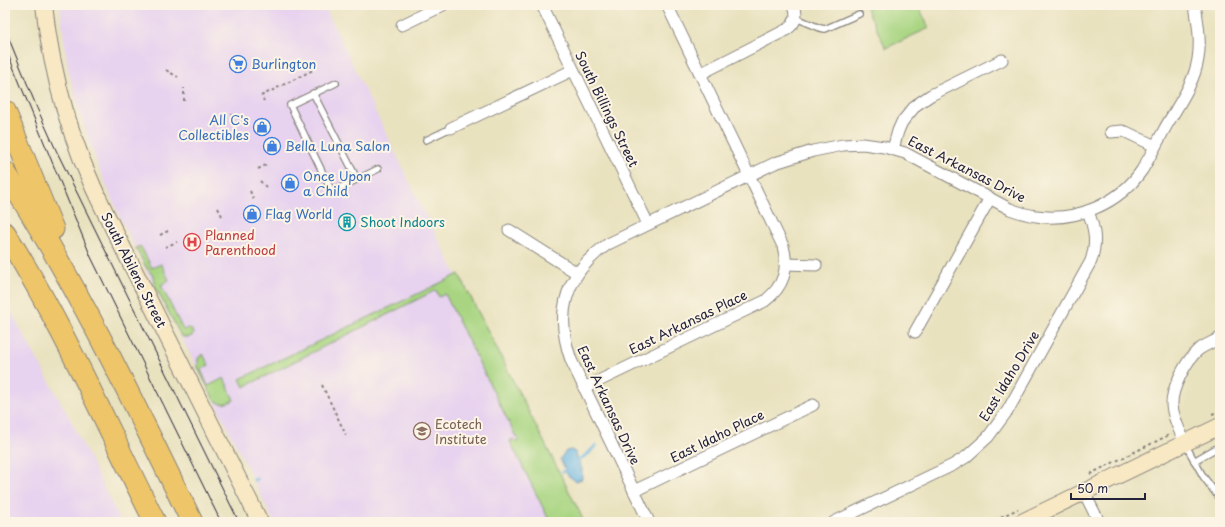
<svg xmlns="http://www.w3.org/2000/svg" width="1225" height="527" font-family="'Playpen Sans',sans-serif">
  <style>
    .built { fill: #e7d2ef }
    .green { fill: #a9d582; stroke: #667c5e }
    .water { fill: #68b6e2; stroke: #456c8e }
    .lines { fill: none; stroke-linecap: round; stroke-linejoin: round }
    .stream { stroke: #68b6e2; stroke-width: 3 }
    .lane-casing { stroke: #86827d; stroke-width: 8 }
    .street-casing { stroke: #86827d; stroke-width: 13 }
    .secondary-casing { stroke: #86827d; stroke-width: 18 }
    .highway-casing { stroke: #86827d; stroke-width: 23 }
    .path { stroke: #86827d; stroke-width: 2; stroke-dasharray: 3 3; stroke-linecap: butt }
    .lane { stroke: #fff; stroke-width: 5.5 }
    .street { stroke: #fff; stroke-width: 11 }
    .secondary { stroke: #f8e8c3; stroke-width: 16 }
    .highway { stroke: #eec569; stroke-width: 21 }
    .tram { stroke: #22223b; stroke-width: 1 }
    .labels { text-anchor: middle; stroke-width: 4; stroke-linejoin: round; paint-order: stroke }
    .shop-label { font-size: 13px; fill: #366cbe; stroke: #fcf5e5; text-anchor: start }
    .street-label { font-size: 13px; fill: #22223b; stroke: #fcf5e5 }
    .culture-label { font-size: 13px; fill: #0d838f; stroke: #fcf5e5; text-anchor: start }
    .health-label { font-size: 13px; fill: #be3a42; stroke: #fcf5e5; text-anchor: start }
    .education-label { font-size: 13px; fill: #785e54; stroke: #fcf5e5; text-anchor: start }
  </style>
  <rect width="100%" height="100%" fill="#fcf5e5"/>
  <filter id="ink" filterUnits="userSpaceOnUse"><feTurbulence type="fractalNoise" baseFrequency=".025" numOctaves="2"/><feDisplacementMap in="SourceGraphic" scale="8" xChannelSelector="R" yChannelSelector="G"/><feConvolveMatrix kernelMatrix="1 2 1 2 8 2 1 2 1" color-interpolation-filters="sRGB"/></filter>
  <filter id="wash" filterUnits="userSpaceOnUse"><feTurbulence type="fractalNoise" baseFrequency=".012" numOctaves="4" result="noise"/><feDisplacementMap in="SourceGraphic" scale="16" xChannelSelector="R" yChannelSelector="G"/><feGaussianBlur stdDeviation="0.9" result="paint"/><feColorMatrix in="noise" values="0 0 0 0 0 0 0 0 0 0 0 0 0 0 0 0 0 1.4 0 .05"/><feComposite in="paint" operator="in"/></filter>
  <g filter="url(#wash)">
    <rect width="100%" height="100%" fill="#e9e2bf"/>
    <g class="built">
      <polygon points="60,5 324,5 420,204 460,281 571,522 274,522 214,400 155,288 120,217 99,169 83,123 69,73 65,49"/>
      <polygon points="5,301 68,415 121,522 5,522"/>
    </g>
    <g class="green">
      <polygon points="865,5 918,5 929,28 886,48"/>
      <path d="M140,246L141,247L152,268L161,264L169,280L161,285L183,330L189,328L191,329L194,334C191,338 185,338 181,336L154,284L153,276L146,267L136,248Z"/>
      <polygon points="459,274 579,511 584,522 550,522 510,441 513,439 516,442 519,438 516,437 445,294 439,297 436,290 244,387 240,379"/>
      <path d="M203,354L209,365L201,370L208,386L224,378L234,400C227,404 219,406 213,398L198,368V358Z"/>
    </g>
    <polygon class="water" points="571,450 575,452 582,469 582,479 576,481 568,476 560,459 566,451"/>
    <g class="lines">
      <g class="stream">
        <polyline points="576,462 589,453 596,445"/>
        <polyline points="563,472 569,468"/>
        <polyline points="254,480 257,479"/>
      </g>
    </g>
  </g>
  <g filter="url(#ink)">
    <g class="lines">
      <g class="lane-casing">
        <g id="lane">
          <polyline points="796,18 820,28 825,29 859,14"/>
          <polyline points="336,83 290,105 332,192 378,169"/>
          <polyline points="313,93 357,179"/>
          <polyline points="426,140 451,128"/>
          <polyline points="1185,444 1203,476 1220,499"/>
          <polyline points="1194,461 1220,446"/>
        </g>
      </g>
      <g class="street-casing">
        <g id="street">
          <polyline points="542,5 648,224"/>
          <polyline points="402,25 443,5"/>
          <path d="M700,74L786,30C796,23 798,16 794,5"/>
          <polyline points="451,128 573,70"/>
          <polyline points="1111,132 1122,131 1126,132 1155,146"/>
          <polyline points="893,149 898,131 902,122 916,105 931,95 1002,60"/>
          <polyline points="509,230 577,273"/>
          <polyline points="786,264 816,265"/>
          <polyline points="915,332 990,198"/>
          <path d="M584,388L765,301C784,286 789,269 783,246L667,5"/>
          <path d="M1185,443C1180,431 1173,419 1172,405C1171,389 1186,361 1198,350C1205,345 1213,342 1220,338"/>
          <polyline points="634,491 813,405"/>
          <polyline points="1084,492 1099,522"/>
          <path d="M649,522L571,360C554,312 566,273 608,244L775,163L813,151L843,145L863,144L884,147L905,153L1010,209C1018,212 1027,215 1036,216C1076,222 1119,204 1142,170C1150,157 1157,143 1164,130C1176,108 1194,85 1198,59C1201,41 1198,23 1195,5"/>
          <path d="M834,522L953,465L966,457L988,437L1008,410L1091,261C1097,242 1095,230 1088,211"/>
        </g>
      </g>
      <g class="secondary-casing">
        <g id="secondary">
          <path d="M44,5C52,79 72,146 105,212L260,522"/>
          <polyline points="1022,522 1220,426"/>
        </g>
      </g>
      <g class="highway-casing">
        <g id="highway">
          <polyline points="5,111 53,229"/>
          <path d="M5,172C77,284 134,403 192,522"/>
          <path d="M5,233C63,325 106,425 155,522"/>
        </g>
      </g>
      <g class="path">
        <polyline points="166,70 178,77"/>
        <polyline points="261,96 313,70"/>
        <polyline points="263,99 264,101"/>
        <polyline points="184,101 184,88"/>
        <polyline points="232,114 232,115"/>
        <polyline points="258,169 266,165"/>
        <polyline points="260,181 266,187"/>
        <polyline points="250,191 254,200"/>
        <polyline points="218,208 222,216"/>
        <polyline points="160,235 168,231"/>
        <polyline points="165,247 177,242"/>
        <polyline points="322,385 346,435"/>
        <polyline points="1212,414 1220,411"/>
        <polyline points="1090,474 1171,434"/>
        <polyline points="990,522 1018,509"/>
      </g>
      <use href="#lane" class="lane"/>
      <use href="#street" class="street"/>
      <use href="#secondary" class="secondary"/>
      <use href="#highway" class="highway"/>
      <g class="tram">
        <polyline points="5,29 37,108 56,150 239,522"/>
        <polyline points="5,47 91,257 221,522"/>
      </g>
    </g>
  </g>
  <defs>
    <g id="supermarket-ring" transform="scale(0.9)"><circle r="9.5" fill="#fcf5e5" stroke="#3f7fe0" stroke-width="1.5"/><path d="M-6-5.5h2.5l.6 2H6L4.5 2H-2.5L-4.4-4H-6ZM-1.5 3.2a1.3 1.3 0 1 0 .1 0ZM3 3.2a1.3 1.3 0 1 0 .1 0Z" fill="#3f7fe0"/></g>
    <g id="shop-ring" transform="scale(0.9)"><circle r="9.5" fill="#fcf5e5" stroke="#3f7fe0" stroke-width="1.5"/><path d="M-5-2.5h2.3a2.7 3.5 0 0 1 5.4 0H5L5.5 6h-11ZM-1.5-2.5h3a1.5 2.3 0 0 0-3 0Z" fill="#3f7fe0"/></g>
    <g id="building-ring" transform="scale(0.9)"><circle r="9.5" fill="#fcf5e5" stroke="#0f9aa8" stroke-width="1.5"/><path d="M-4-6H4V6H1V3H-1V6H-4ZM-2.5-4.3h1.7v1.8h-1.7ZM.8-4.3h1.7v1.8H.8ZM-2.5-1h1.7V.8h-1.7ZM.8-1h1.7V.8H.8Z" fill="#0f9aa8"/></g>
    <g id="hospital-ring" transform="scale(0.9)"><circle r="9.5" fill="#fcf5e5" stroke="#e0444e" stroke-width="1.5"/><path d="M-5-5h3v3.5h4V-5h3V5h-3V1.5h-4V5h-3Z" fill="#e0444e"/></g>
    <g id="university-ring" transform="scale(0.9)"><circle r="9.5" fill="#fcf5e5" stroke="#8d6e63" stroke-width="1.5"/><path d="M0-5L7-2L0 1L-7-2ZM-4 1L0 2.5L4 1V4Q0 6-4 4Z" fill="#8d6e63"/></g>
  </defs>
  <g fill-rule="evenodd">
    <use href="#supermarket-ring" x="238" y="64"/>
    <use href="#shop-ring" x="262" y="127"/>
    <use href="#shop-ring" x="272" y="146"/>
    <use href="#shop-ring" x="290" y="183"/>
    <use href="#shop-ring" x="252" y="214"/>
    <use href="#building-ring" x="347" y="222"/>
    <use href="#hospital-ring" x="192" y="242"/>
    <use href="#university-ring" x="422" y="431"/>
  </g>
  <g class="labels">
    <g class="shop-label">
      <text x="251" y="69">Burlington</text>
      <text x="249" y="125" text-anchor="end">All C's<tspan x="249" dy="15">Collectibles</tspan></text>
      <text x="285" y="151">Bella Luna Salon</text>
      <text x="303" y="181">Once Upon<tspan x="303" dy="15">a Child</tspan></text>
      <text x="265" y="219">Flag World</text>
    </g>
    <g class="street-label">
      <text transform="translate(607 109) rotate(64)" y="5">South Billings Street</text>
      <text transform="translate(967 169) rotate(27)" y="5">East Arkansas Drive</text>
      <text transform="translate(134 270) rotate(63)" y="5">South Abilene Street</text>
      <text transform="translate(688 322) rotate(-26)" y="5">East Arkansas Place</text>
      <text transform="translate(1009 376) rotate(-59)" y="5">East Idaho Drive</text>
      <text transform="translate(609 405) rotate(65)" y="5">East Arkansas Drive</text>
      <text transform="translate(717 436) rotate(-26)" y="5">East Idaho Place</text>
    </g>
    <g class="culture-label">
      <text x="360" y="227">Shoot Indoors</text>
    </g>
    <g class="health-label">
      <text x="205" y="240">Planned<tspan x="205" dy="15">Parenthood</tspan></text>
    </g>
    <g class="education-label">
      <text x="435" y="429">Ecotech<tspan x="435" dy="15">Institute</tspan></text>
    </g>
  </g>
  <rect width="1225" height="527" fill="none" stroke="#fcf5e5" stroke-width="20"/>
  <path d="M1071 493v6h74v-6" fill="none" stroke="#22223b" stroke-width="2"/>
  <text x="1077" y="493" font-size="12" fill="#22223b" stroke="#fcf5e5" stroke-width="3" paint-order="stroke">50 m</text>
</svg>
